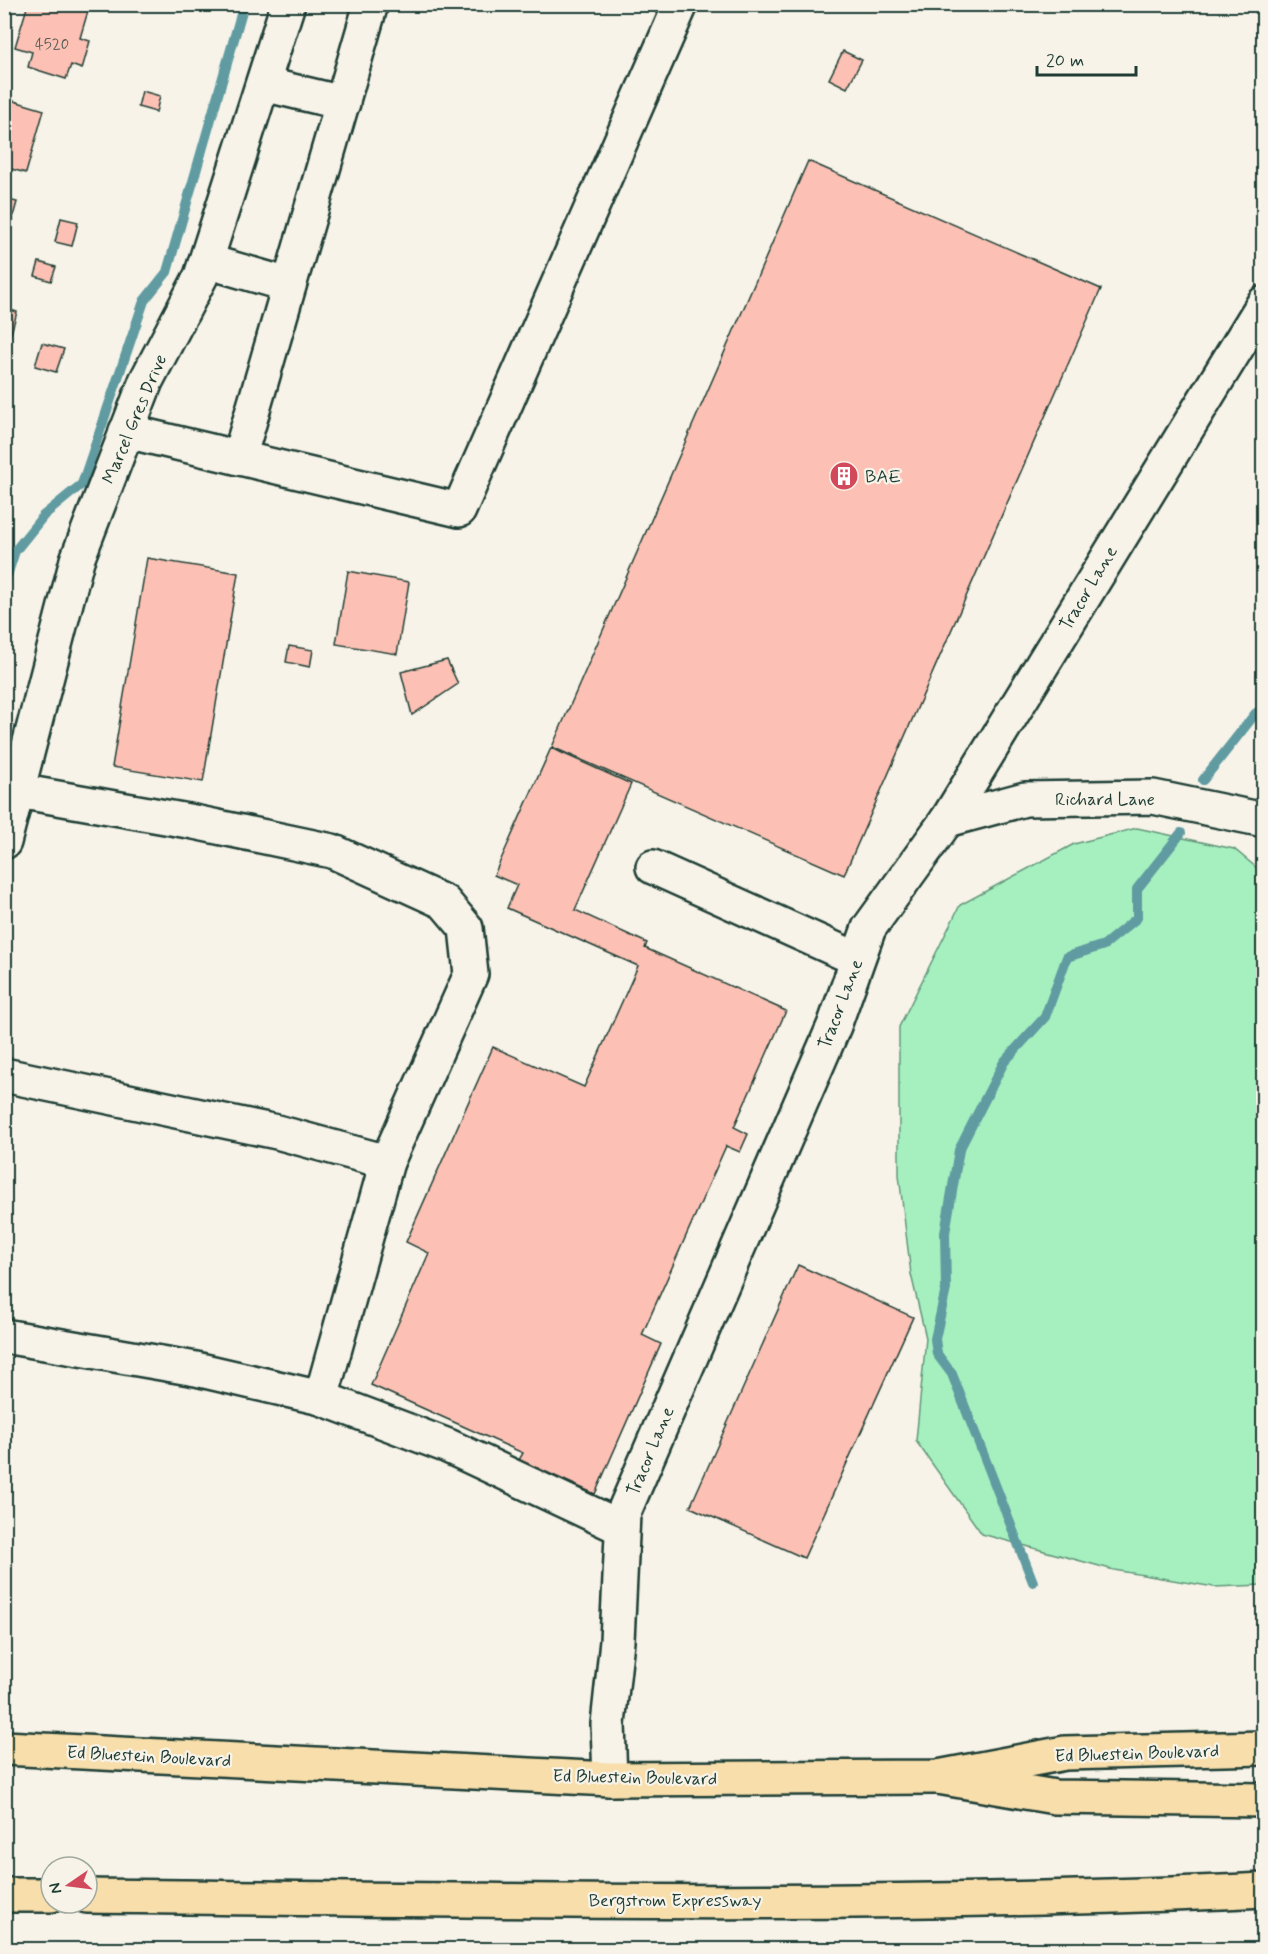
<svg xmlns="http://www.w3.org/2000/svg" width="1268" height="1954" font-family="Mynerve,sans-serif">
  <style>
    .green { fill: #a6f0bf; stroke: #62967a; stroke-width: 1.5 }
    .lines { fill: none; stroke-linecap: round; stroke-linejoin: round }
    .stream { stroke: #609ba1; stroke-width: 10 }
    .building { fill: #fcc1b4; stroke: #1f3d34; stroke-width: 1.5 }
    .minor-casing { stroke: #1f3d34; stroke-width: 38 }
    .major-casing { stroke: #1f3d34; stroke-width: 38 }
    .highway-casing { stroke: #1f3d34; stroke-width: 38 }
    .minor { stroke: #f7f3e8; stroke-width: 33 }
    .major { stroke: #f8deab; stroke-width: 33 }
    .highway { stroke: #f8deab; stroke-width: 33 }
    .labels { text-anchor: middle; stroke-width: 4.5; stroke-linejoin: round; paint-order: stroke }
    .number-label { font-size: 15px; fill: #565e54 }
    .street-label { font-size: 18px; fill: #1f3d34; stroke: #f7f3e8 }
    .poi-label { font-size: 18px; fill: #1f3d34; stroke: #f7f3e8; text-anchor: start }
  </style>
  <rect width="100%" height="100%" fill="#f7f3e8"/>
  <filter id="ink" filterUnits="userSpaceOnUse"><feTurbulence type="fractalNoise" baseFrequency=".0167" numOctaves="2"/><feDisplacementMap in="SourceGraphic" scale="12" xChannelSelector="R" yChannelSelector="G"/><feConvolveMatrix kernelMatrix="1 2 1 2 8 2 1 2 1" color-interpolation-filters="sRGB"/></filter>
  <g filter="url(#ink)">
    <polygon class="green" points="1137,828 1234,849 1263,873 1263,1585 1214,1587 1114,1570 982,1534 916,1441 926,1338 911,1274 899,1175 899,1027 960,905 1074,844"/>
    <g class="lines">
      <g class="stream">
        <polyline points="4,585 15,551 44,515 82,484 144,301 167,272 244,4"/>
        <polyline points="1203,780 1255,714 1264,708"/>
        <polyline points="1033,1582 952,1374 937,1354 935,1339 946,1289 945,1233 959,1150 1004,1062 1045,1017 1067,957 1104,945 1137,918 1137,889 1181,833"/>
      </g>
    </g>
    <g class="building">
      <polygon points="28,4 66,4 88,11 80,38 90,41 82,69 71,65 66,79 28,67 32,52 15,47"/>
      <polygon points="843,51 862,60 847,88 829,79"/>
      <polygon points="142,91 160,96 156,112 138,107"/>
      <polygon points="4,98 44,110 26,173 4,167"/>
      <polygon points="808,161 1101,289 844,875 552,747"/>
      <polygon points="4,199 17,202 4,249"/>
      <polygon points="61,218 78,222 72,246 55,242"/>
      <polygon points="39,262 56,267 51,281 35,276"/>
      <polygon points="4,308 17,312 5,355 4,355"/>
      <polygon points="42,343 64,349 56,372 35,366"/>
      <polygon points="147,558 238,573 203,782 112,767"/>
      <polygon points="348,571 409,582 397,654 336,644"/>
      <polygon points="289,646 313,650 310,667 286,662"/>
      <polygon points="447,660 458,684 412,715 401,672"/>
      <polygon points="551,748 631,784 575,910 647,943 645,948 786,1011 734,1127 748,1134 740,1152 726,1146 642,1335 661,1344 595,1494 519,1460 523,1453 371,1385 429,1253 406,1242 493,1047 584,1087 638,966 507,908 517,885 494,875"/>
      <polygon points="798,1265 913,1317 804,1558 690,1507"/>
    </g>
    <g class="lines">
      <g class="minor-casing">
        <g id="minor">
          <polyline points="263,84 343,103"/>
          <polyline points="206,261 289,285"/>
          <polyline points="126,431 459,510 681,4"/>
          <polyline points="239,458 371,4"/>
          <polyline points="18,791 194,822 332,851 444,902 466,928 471,974 387,1162 321,1398"/>
          <polyline points="947,820 1025,799 1153,797 1264,820"/>
          <polyline points="4,842 77,560 146,381 201,276 288,4"/>
          <polyline points="653,867 857,959"/>
          <polyline points="4,1075 277,1132 387,1162"/>
          <polyline points="4,1336 196,1369 321,1398 448,1446 622,1528"/>
          <polyline points="610,1779 608,1724 617,1641 623,1514 834,1026 869,928 947,820 1264,303"/>
        </g>
      </g>
      <g class="major-casing">
        <polyline id="major" points="4,1748 610,1779 938,1777 1065,1753 1264,1748"/>
      </g>
      <g class="highway-casing">
        <g id="highway">
          <polyline points="938,1777 1055,1797 1264,1800"/>
          <polyline points="4,1895 51,1895"/>
          <path d="M87,1896C479,1900 872,1909 1264,1890"/>
        </g>
      </g>
      <use href="#minor" class="minor"/>
      <use href="#major" class="major"/>
      <use href="#highway" class="highway"/>
    </g>
  </g>
  <defs>
    <g id="building-disc" transform="scale(1.5)"><circle r="9.5" fill="#d1495b" stroke="#f7f3e8"/><path d="M-4-6H4V6H1V3H-1V6H-4ZM-2.5-4.3h1.7v1.8h-1.7ZM.8-4.3h1.7v1.8H.8ZM-2.5-1h1.7V.8h-1.7ZM.8-1h1.7V.8H.8Z" fill="#fff"/></g>
  </defs>
  <g fill-rule="evenodd">
    <use href="#building-disc" x="844" y="476"/>
  </g>
  <g class="labels">
    <g class="number-label">
      <text x="52" y="49">4520</text>
    </g>
    <g class="street-label">
      <text transform="translate(134 419) rotate(-67)" y="6">Marcel Gres Drive</text>
      <text transform="translate(1088 588) rotate(-59)" y="6">Tracor Lane</text>
      <text x="1105" y="805">Richard Lane</text>
      <text transform="translate(840 1004) rotate(-69)" y="6">Tracor Lane</text>
      <text transform="translate(650 1451) rotate(-67)" y="6">Tracor Lane</text>
      <text transform="translate(1137 1753) rotate(-2)" y="6">Ed Bluestein Boulevard</text>
      <text transform="translate(149 1756) rotate(3)" y="6">Ed Bluestein Boulevard</text>
      <text transform="translate(635 1777) rotate(1)" y="6">Ed Bluestein Boulevard</text>
      <text x="675" y="1906">Bergstrom Expressway</text>
    </g>
    <g class="poi-label">
      <text x="865" y="482">BAE</text>
    </g>
  </g>
  <rect width="1268" height="1954" fill="none" stroke="#f7f3e8" stroke-width="24"/>
  <rect x="12" y="12" width="1244" height="1930" fill="none" stroke="#1f3d34" stroke-width="2" filter="url(#ink)"/>
  <g transform="translate(69 1885) rotate(256)"><circle r="28" fill="#f7f3e8" stroke="#a1aaa0" stroke-width="1.5"/>
  <path d="M0-4.5L10 22L0 15L-10 22Z" fill="#d1495b"/>
  <text y="-9" font-size="16" font-weight="bold" text-anchor="middle" fill="#1f3d34">N</text>
  </g>
  <path d="M1037 66v9h99v-9" fill="none" stroke="#1f3d34" stroke-width="3"/>
  <text x="1046" y="66" font-size="18" fill="#1f3d34" stroke="#f7f3e8" stroke-width="4.5" paint-order="stroke">20 m</text>
</svg>
